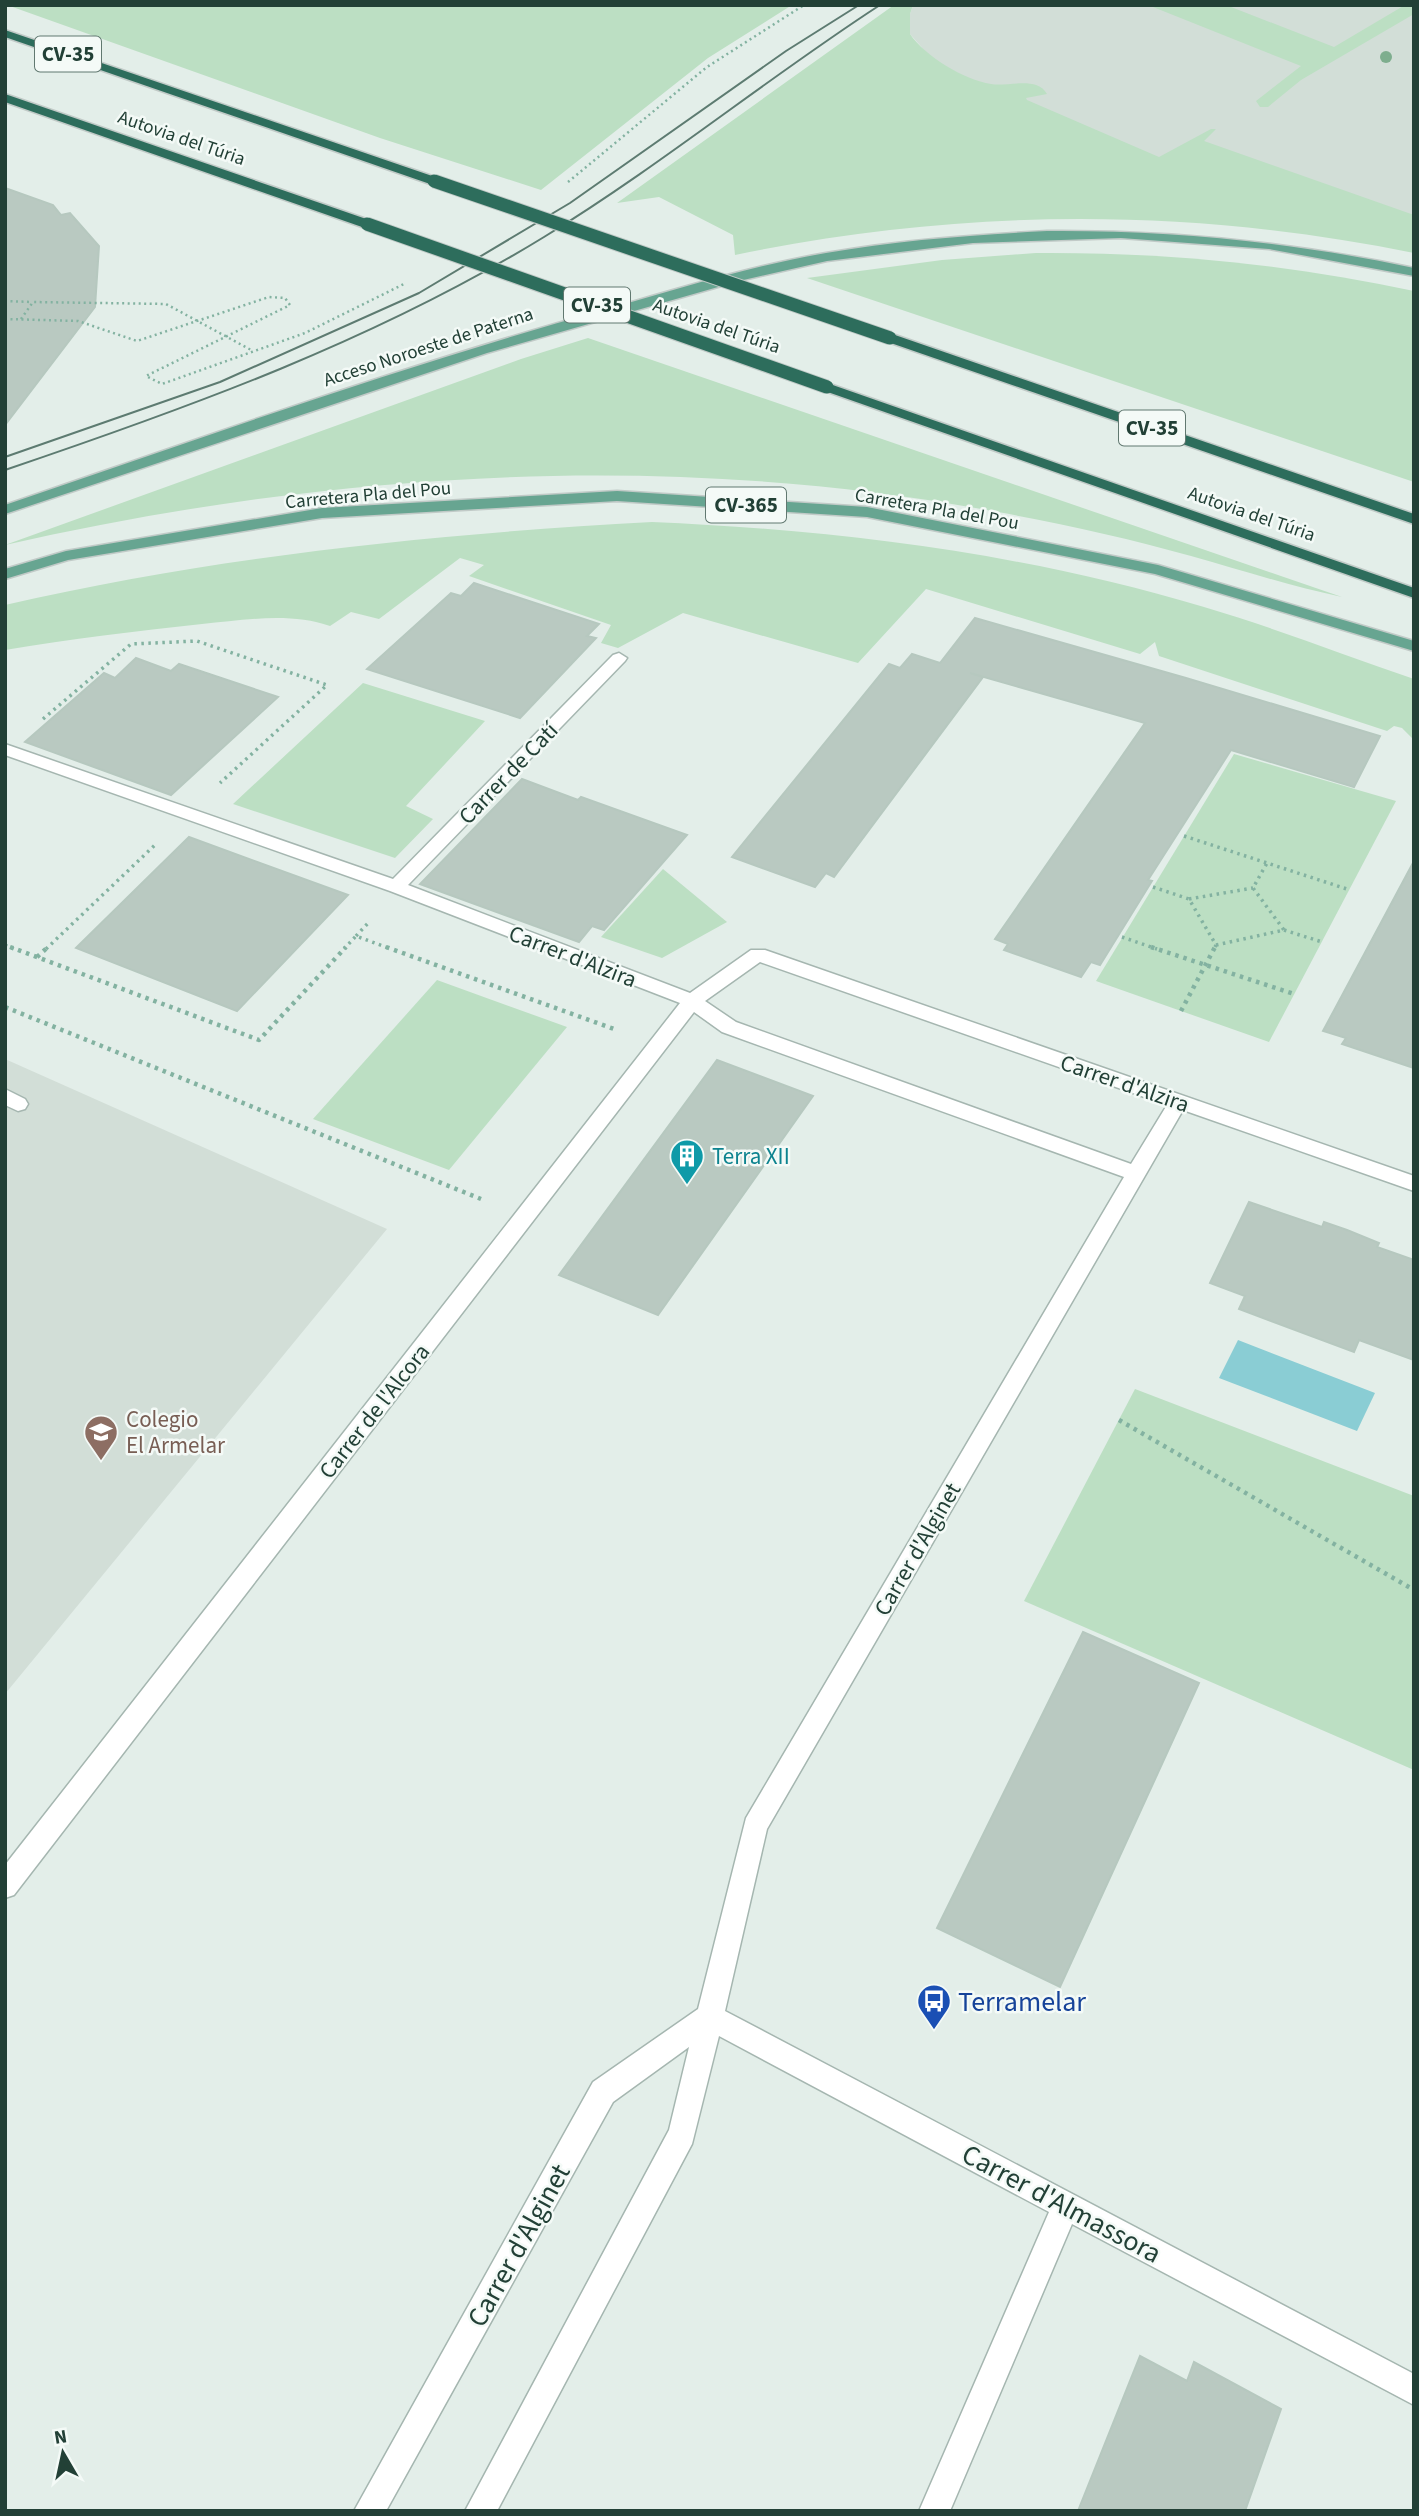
<svg xmlns="http://www.w3.org/2000/svg" width="1419" height="2516" font-family="'Source Sans 3',sans-serif">
  <style>
    .built { fill: #d2ded7 }
    .green { fill: #bcdfc3 }
    .water { fill: #8acdd4 }
    .building { fill: #b9c9c1; stroke: #b6c8bf; stroke-width: 2 }
    .lines { fill: none; stroke-linecap: round; stroke-linejoin: round }
    .minor-casing { stroke: #a5b6b0; stroke-width: 3 }
    .major-casing { stroke: #c1cac7; stroke-width: 3 }
    .highway-casing { stroke: #c1cac7; stroke-width: 3 }
    .path-far2 { stroke: #83b2a1; stroke-width: 2.5; stroke-dasharray: 2 3.5; stroke-linecap: butt }
    .path-far1 { stroke: #83b2a1; stroke-width: 3.5; stroke-dasharray: 2.5 4.5; stroke-linecap: butt }
    .path { stroke: #83b2a1; stroke-width: 4.5; stroke-dasharray: 3.5 5; stroke-linecap: butt }
    .minor { fill: #fff; fill-rule: evenodd }
    .major { fill: #67a591; fill-rule: evenodd }
    .highway { fill: #2d6d5c; fill-rule: evenodd }
    .tram { stroke: #5d7b71; stroke-width: 2 }
    .highway-bridge-casing { stroke: #c1cac7; stroke-width: 15; stroke-linecap: butt }
    .highway-bridge { stroke: #2d6d5c; stroke-width: 13 }
    .tree { fill: #7eae8e }
    .labels { text-anchor: middle; stroke-width: 5; stroke-linejoin: round; paint-order: stroke }
    .far-street-label { font-size: 19px; fill: #224036; stroke: #f4faf7 }
    .shield { fill: #f4faf7; stroke: #617870; stroke-width: 2 }
    .shield-label { font-size: 21px; font-weight: bold; fill: #224036 }
    .street-label { font-size: 23px; fill: #224036; stroke: #f4faf7 }
    .culture-label { font-size: 23px; fill: #0d838f; stroke: #f4faf7; text-anchor: start }
    .education-label { font-size: 23px; fill: #785e54; stroke: #f4faf7; text-anchor: start }
    .near-transit-label { font-size: 28px; fill: #164399; stroke: #f4faf7; text-anchor: start }
    .near-street-label { font-size: 28px; fill: #224036; stroke: #f4faf7 }
  </style>
  <rect width="100%" height="100%" fill="#e3eee9"/>
  <g class="built">
    <polygon points="913,5 1414,5 1414,223 1159,183 932,59 910,34 910,14"/>
    <polygon points="5,1059 387,1229 5,1694"/>
  </g>
  <g class="green">
    <polygon points="7,5 792,5 708,58 541,190 380,138"/>
    <path d="M894,5H913L910,14V34C925,56 964,80 991,84C1008,87 1037,76 1047,94L1026,98L1027,100L1159,157L1211,129H1216L1204,141L1414,215V253C1188,207 961,208 735,255L733,235L659,197L617,203Z"/>
    <polygon points="1148,5 1226,5 1334,47 1405,5 1414,5 1414,14 1301,80 1268,107 1260,107 1256,101 1301,66"/>
    <path d="M1036,253C1164,252 1288,264 1414,291V482L807,278L942,260Z"/>
    <path d="M588,338L1342,597C1290,586 1241,570 1191,556C1128,538 1063,524 998,512C670,450 330,471 5,545L521,359Z"/>
    <path d="M652,522C838,530 1024,553 1204,607C1275,628 1344,655 1414,679V740L1402,728L1394,726L1387,731L1159,656L1155,642L1140,654L926,589L858,663L683,613L618,648L601,643L611,625L469,576L484,565L460,558L379,619L351,612L330,626C290,612 244,620 202,624C136,631 71,639 5,650V605C218,556 434,534 652,522Z"/>
    <polygon points="363,683 485,721 406,806 433,819 395,858 233,804"/>
    <polygon points="1234,754 1396,801 1269,1042 1096,981"/>
    <polygon points="663,869 727,922 662,958 601,937"/>
    <polygon points="437,980 567,1027 449,1170 313,1119"/>
    <polygon points="1135,1389 1414,1496 1414,1770 1024,1601"/>
  </g>
  <polygon class="water" points="1238,1340 1375,1393 1357,1431 1219,1378"/>
  <g class="building">
    <polygon points="5,188 53,205 61,215 70,213 99,246 95,307 5,425"/>
    <polygon points="474,583 599,624 587,636 596,638 520,718 367,669 451,593 461,596"/>
    <polygon points="975,618 1186,678 1380,736 1354,787 1231,750 1148,880 1152,881 1100,965 1091,962 1081,977 1004,950 1008,944 995,939 1145,723 970,673 983,677 834,877 826,873 815,887 732,857 889,664 900,668 912,654 940,663"/>
    <polygon points="136,658 171,671 179,664 278,697 171,795 25,742 104,673 115,678"/>
    <polygon points="522,779 578,800 581,797 687,835 604,930 592,926 579,942 420,884"/>
    <polygon points="189,837 348,895 237,1011 76,948"/>
    <polygon points="1414,861 1414,1068 1342,1044 1346,1038 1323,1031"/>
    <polygon points="717,1060 813,1096 658,1315 559,1275"/>
    <polygon points="1249,1202 1322,1227 1324,1222 1347,1230 1379,1243 1377,1247 1414,1260 1414,1360 1359,1340 1354,1352 1239,1309 1245,1296 1210,1283"/>
    <polygon points="1083,1632 1199,1683 1060,1987 937,1928"/>
    <polygon points="1140,2356 1187,2381 1194,2362 1281,2409 1245,2511 1078,2511"/>
  </g>
  <g class="lines">
    <g class="minor-casing">
      <g id="minor">
        <path d="M619,653L627,658L625,661L408,885L690,993L751,950H765L1414,1176V1191L1183,1110L767,1829L725,2011L1414,2374V2405L1072,2224L950,2511H919L1049,2212L719,2036L692,2144L497,2511H465L669,2130L689,2047L613,2102L386,2511H354L593,2082L698,2009L746,1818L1124,1177L722,1032L694,1012L14,1895L5,1898V1865L680,1003L390,891L5,755V744L393,879L613,655ZM760,962L1167,1105L1131,1164L736,1022L705,1001Z"/>
        <polygon points="5,1089 25,1099 28,1104 25,1109 18,1111 5,1105"/>
      </g>
    </g>
    <g class="major-casing">
      <g id="major">
        <path d="M1047,231C1172,230 1292,242 1414,268V276L1269,249L1121,238L973,243L827,261L739,281L487,353L5,514V505C204,437 402,366 604,310C677,289 751,266 826,253C899,240 973,235 1047,231Z"/>
        <polygon points="617,491 867,507 1158,565 1414,641 1414,651 1155,574 867,517 617,501 322,518 68,560 5,579 5,569 66,551 322,508"/>
      </g>
    </g>
    <g class="highway-casing">
      <g id="highway">
        <polygon points="5,30 438,178 440,181 430,184 5,37"/>
        <polygon points="5,94 372,221 373,224 362,227 5,102"/>
        <polygon points="885,335 895,335 1414,514 1414,524 885,341"/>
        <polygon points="827,383 1414,588 1414,598 822,390 822,384"/>
      </g>
    </g>
    <g class="path-far2">
      <polyline points="568,182 707,67 804,5"/>
      <polyline points="5,301 32,302"/>
      <polyline points="5,319 78,321 137,341 269,297 285,298 290,305 146,376 162,384 305,333 406,283"/>
      <polyline points="21,319 33,302 166,304 253,351"/>
    </g>
    <g class="path-far1">
      <polyline points="43,719 131,644 197,641 327,685 220,783"/>
      <polyline points="1184,836 1350,890"/>
      <polyline points="1153,887 1189,899 1216,945 1214,949"/>
      <polyline points="1189,899 1253,888"/>
      <polyline points="1284,930 1322,942"/>
      <polyline points="356,936 370,921"/>
      <polyline points="1122,937 1157,949"/>
      <polyline points="5,945 14,949"/>
      <polyline points="1216,945 1284,930 1253,888 1267,863"/>
      <polyline points="46,949 156,844"/>
      <polyline points="344,949 356,936 391,949"/>
    </g>
    <g class="path">
      <polyline points="10,947 259,1040 346,947"/>
      <polyline points="386,947 614,1029"/>
      <polyline points="1151,947 1294,994"/>
      <polyline points="37,957 48,947"/>
      <polyline points="5,1007 481,1199"/>
      <polyline points="1181,1011 1215,947"/>
      <polyline points="1119,1420 1414,1590"/>
    </g>
    <use href="#minor" class="minor"/>
    <use href="#major" class="major"/>
    <use href="#highway" class="highway"/>
    <g class="tram">
      <polyline points="5,457 220,382 419,293 570,203 786,51 859,5"/>
      <path d="M5,470C191,407 376,340 544,237C660,166 766,79 880,5"/>
    </g>
    <g class="highway-bridge-casing">
      <g id="highway-bridge">
        <polyline points="434,181 890,338"/>
        <polyline points="367,224 827,387"/>
      </g>
    </g>
    <use href="#highway-bridge" class="highway-bridge"/>
  </g>
  <circle class="tree" cx="1386" cy="57" r="6"/>
  <defs>
    <g id="building-pin" transform="scale(1.75)"><path d="M0 17L-7.5 6A9.5 9.5 0 1 1 7.5 6Z" fill="#0f9aa8" stroke="#f4faf7"/><path d="M-4-6H4V6H1V3H-1V6H-4ZM-2.5-4.3h1.7v1.8h-1.7ZM.8-4.3h1.7v1.8H.8ZM-2.5-1h1.7V.8h-1.7ZM.8-1h1.7V.8H.8Z" fill="#fff"/></g>
    <g id="school-pin" transform="scale(1.75)"><path d="M0 17L-7.5 6A9.5 9.5 0 1 1 7.5 6Z" fill="#8d6e63" stroke="#f4faf7"/><path d="M0-5L7-2L0 1L-7-2ZM-4 1L0 2.5L4 1V4Q0 6-4 4Z" fill="#fff"/></g>
    <g id="bus-pin" transform="scale(1.75)"><path d="M0 17L-7.5 6A9.5 9.5 0 1 1 7.5 6Z" fill="#1a4fb4" stroke="#f4faf7"/><path d="M-5-6H5V4H4V6H2V4H-2V6H-4V4H-5ZM-3.5-4V0h7V-4ZM-3.5 1.2v1.5H-2V1.2ZM2 1.2v1.5H3.5V1.2Z" fill="#fff"/></g>
  </defs>
  <g fill-rule="evenodd">
    <use href="#building-pin" x="687" y="1156"/>
    <use href="#school-pin" x="101" y="1432"/>
    <use href="#bus-pin" x="934" y="2001"/>
  </g>
  <g class="labels">
    <g class="far-street-label">
      <text transform="translate(182 137) rotate(19)" y="7">Autovia del Túria</text>
      <text transform="translate(717 325) rotate(19)" y="7">Autovia del Túria</text>
      <text transform="translate(428 346) rotate(-18)" y="7">Acceso Noroeste de Paterna</text>
      <text transform="translate(368 494) rotate(-5)" y="7">Carretera Pla del Pou</text>
      <text transform="translate(937 508) rotate(10)" y="7">Carretera Pla del Pou</text>
      <text transform="translate(1252 513) rotate(19)" y="7">Autovia del Túria</text>
    </g>
    <g class="shield">
      <rect x="35" y="36.5" width="66" height="35" rx="5"/>
      <rect x="564" y="287.5" width="66" height="35" rx="5"/>
      <rect x="1119" y="410.5" width="66" height="35" rx="5"/>
      <rect x="706" y="487.5" width="80" height="35" rx="5"/>
    </g>
    <g class="shield-label">
      <text x="68" y="61">CV-35</text>
      <text x="597" y="312">CV-35</text>
      <text x="1152" y="435">CV-35</text>
      <text x="746" y="512">CV-365</text>
    </g>
    <g class="street-label">
      <text transform="translate(508 773) rotate(-46)" y="8">Carrer de Catí</text>
      <text transform="translate(573 956) rotate(21)" y="8">Carrer d'Alzira</text>
      <text transform="translate(1125 1083) rotate(19)" y="8">Carrer d'Alzira</text>
      <text transform="translate(374 1411) rotate(-52)" y="8">Carrer de l'Alcora</text>
      <text transform="translate(917 1549) rotate(-60)" y="8">Carrer d'Alginet</text>
    </g>
    <g class="culture-label">
      <text x="712" y="1164">Terra XII</text>
    </g>
    <g class="education-label">
      <text x="126" y="1427">Colegio<tspan x="126" dy="26">El Armelar</tspan></text>
    </g>
    <g class="near-transit-label">
      <text x="958" y="2011">Terramelar</text>
    </g>
    <g class="near-street-label">
      <text transform="translate(1062 2203) rotate(28)" y="10">Carrer d'Almassora</text>
      <text transform="translate(518 2245) rotate(-61)" y="10">Carrer d'Alginet</text>
    </g>
  </g>
  <rect width="1419" height="2516" fill="none" stroke="#224036" stroke-width="14"/>
  <g transform="translate(63 2453) rotate(351)" stroke="#f4faf7" stroke-width="5" paint-order="stroke">
  <path d="M0-5L12 26L0 18L-12 26Z" fill="#224036"/>
  <text y="-10" font-size="19" font-weight="bold" text-anchor="middle" fill="#224036">N</text>
  </g>
</svg>
